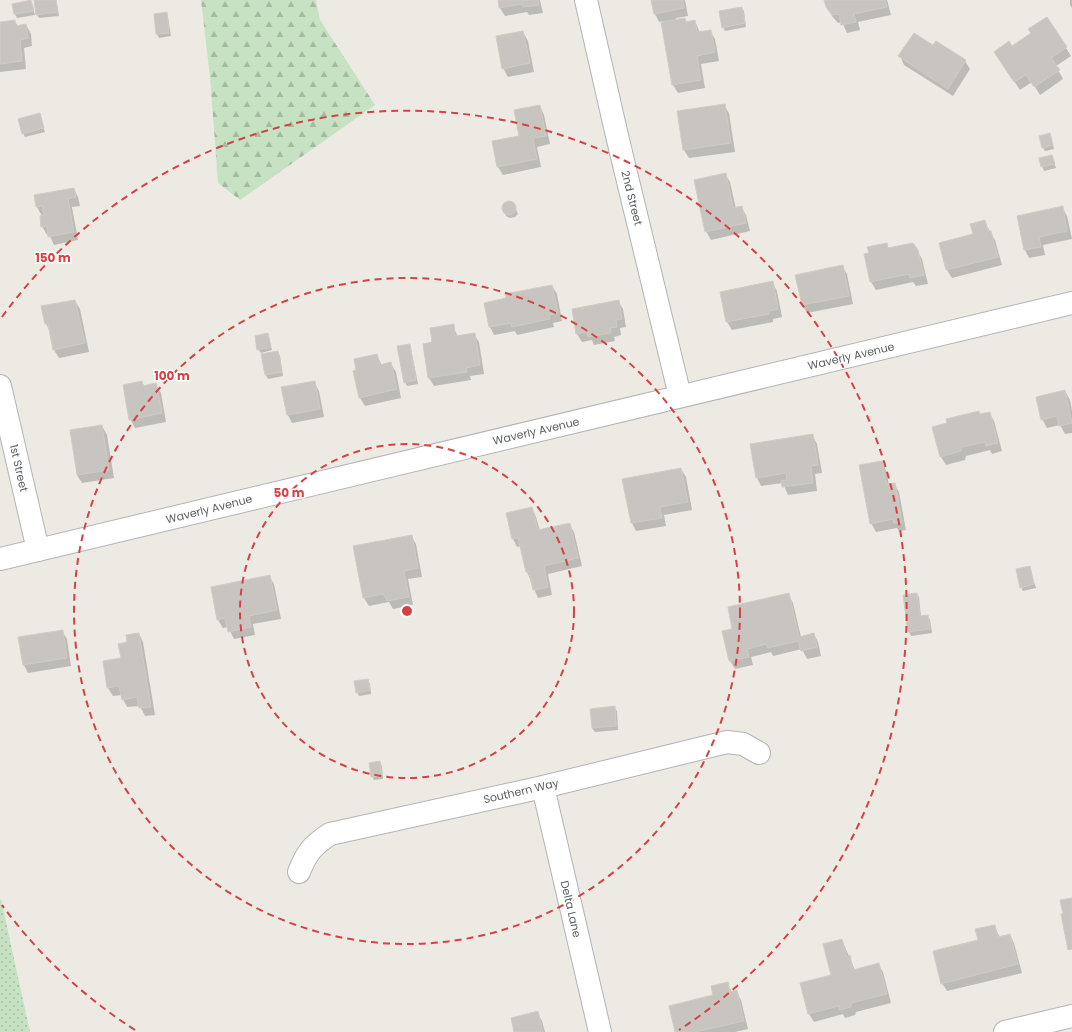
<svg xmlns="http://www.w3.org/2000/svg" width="1072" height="1032" font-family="Poppins,sans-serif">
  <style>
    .grass { fill: url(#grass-dots) }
    .forest { fill: url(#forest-firs) }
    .shadow { fill: #0003 }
    .building { fill: #c8c5c0; stroke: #d1cbc3 }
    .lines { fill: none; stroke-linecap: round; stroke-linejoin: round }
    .minor-casing { stroke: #b1b4b7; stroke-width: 24 }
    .tertiary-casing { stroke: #b1b4b7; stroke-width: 24 }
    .minor { stroke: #fff; stroke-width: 22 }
    .tertiary { stroke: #fff; stroke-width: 22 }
    .ring { fill: none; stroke: #d64143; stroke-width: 2; stroke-dasharray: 7 5 }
    .labels { text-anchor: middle; stroke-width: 3; stroke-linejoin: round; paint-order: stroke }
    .street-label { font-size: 11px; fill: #5c6063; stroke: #fff }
    .centre { fill: #d64143; stroke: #fff; stroke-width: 2 }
    .ring-label { font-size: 12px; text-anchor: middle; font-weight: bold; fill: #d64143; stroke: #fff; stroke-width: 3; stroke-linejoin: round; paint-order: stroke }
  </style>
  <defs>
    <pattern id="grass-dots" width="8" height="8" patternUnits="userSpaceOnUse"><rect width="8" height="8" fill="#c6e2c3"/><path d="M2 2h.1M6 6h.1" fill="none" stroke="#a4bba2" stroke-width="1.8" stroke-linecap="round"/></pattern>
    <pattern id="forest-firs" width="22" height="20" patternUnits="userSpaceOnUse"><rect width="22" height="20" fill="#c6e2c3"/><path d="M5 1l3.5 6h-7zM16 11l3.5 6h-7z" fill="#a4bba2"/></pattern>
  </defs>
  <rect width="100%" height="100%" fill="#edeae4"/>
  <polygon class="grass" points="1,899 30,1032 0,1032 0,900"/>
  <polygon class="forest" points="201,0 316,0 320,20 375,105 240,200 218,183 210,77"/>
  <g class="shadow">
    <polygon points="44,0 56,0 59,16 39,18 37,15"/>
    <polygon points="499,0 540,0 543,13 529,15 527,12 505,16 500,8"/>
    <polygon points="652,0 685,0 688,16 676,18 676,20 685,19 687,23 695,21 700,33 710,31 715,39 719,61 701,64 705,88 678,93 673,85 662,21 659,22 655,14"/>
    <polygon points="825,0 887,0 891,15 858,22 860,30 847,33 842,22 838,23 832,16 827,7"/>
    <polygon points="1070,0 1072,0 1072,8 1070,5"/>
    <polygon points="31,1 35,15 17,18 15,14 13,4"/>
    <polygon points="741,8 744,11 746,27 725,31 723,27"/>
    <polygon points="166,13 168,17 171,36 159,38 157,34"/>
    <polygon points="1047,18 1071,56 1056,66 1063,79 1040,95 1032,82 1020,90 1000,60 1012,47 1032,34"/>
    <polygon points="15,21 18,27 26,25 31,34 32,46 24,48 26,69 0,72 0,23"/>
    <polygon points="523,32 528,41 534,72 508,77 503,68"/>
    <polygon points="936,42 965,61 970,69 953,96 904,65 900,56 933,47"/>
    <polygon points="724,105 729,113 735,152 689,158 684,150 678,112"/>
    <polygon points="540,106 544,115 550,144 537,147 541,167 503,175 498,167 520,137"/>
    <polygon points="39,114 45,132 25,137 23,133"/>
    <polygon points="1050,135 1054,149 1045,151 1043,148"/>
    <polygon points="1052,156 1056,168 1044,171 1040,159"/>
    <polygon points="725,174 730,182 736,209 741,207 746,215 750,231 711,240 706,231"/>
    <polygon points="74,189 78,197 80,206 72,207 78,240 54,245 49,234 47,235 42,226 42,216 37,207 35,196"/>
    <polygon points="506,202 510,202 514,205 518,214 515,217 510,218 506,216 503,206"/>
    <polygon points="1062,207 1067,216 1072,239 1043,245 1045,255 1029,258 1025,250"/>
    <polygon points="984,221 995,240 1002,265 952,278 947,270 940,243 974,234"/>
    <polygon points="886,244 889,249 917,250 922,259 928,284 916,286 913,282 876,290 871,282 865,255 870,254"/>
    <polygon points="842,266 847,274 853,304 807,313 802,305 796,276"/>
    <polygon points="772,282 777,291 782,317 773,319 773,322 732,330 727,322 722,292"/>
    <polygon points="552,286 557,294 562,321 553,323 554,327 517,335 515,331 494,335 490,327 507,299"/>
    <polygon points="75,301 80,309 89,352 59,358 54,350 50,331 46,324 42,307"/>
    <polygon points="618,301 623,309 626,327 620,328 621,335 614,337 615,341 594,345 592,340 582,342 577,334 573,309"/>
    <polygon points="453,326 458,337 474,334 479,342 484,374 470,376 471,380 434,386 429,378 424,344 433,343"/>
    <polygon points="267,334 272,350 261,353 258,349"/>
    <polygon points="409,345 411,349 418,384 407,386 405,382"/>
    <polygon points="278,352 280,356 283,376 268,379 266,375 262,355"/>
    <polygon points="377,355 382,366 391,364 396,372 401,398 365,406 360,398 354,372"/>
    <polygon points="142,382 145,387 156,385 161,393 166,422 135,428 130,419"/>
    <polygon points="314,382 319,391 324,417 292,423 288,415"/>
    <polygon points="1065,391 1070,400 1072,411 1072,433 1065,434 1060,425 1047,428 1042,419"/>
    <polygon points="989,413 994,421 1002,451 992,454 990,450 966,456 965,460 946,465 941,457 980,415"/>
    <polygon points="102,426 107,435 114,478 82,483 77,475 71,431"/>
    <polygon points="812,435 817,444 822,473 815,474 817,491 788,495 783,483 761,486 757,478 751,445"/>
    <polygon points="882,462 886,470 889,485 894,484 899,492 906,530 899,531 897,528 876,532 871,523"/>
    <polygon points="681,469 686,477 692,510 664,515 666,526 636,531 632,523 623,480"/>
    <polygon points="532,508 536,517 540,531 569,524 574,532 582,566 548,574 552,595 538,598 527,572 521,546 517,547 513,539"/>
    <polygon points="411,536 416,544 422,577 408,579 413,605 393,609 389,602 369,606 364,598 354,547"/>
    <polygon points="1029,567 1036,588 1023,591 1021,587"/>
    <polygon points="269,576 274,584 281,619 253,624 255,635 234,639 228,627 223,628 218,620"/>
    <polygon points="788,594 793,603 801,637 814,634 818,642 821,656 807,659 802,649 773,656 771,652 751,657 753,665 735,669 730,661 723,632 734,629"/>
    <polygon points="916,594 919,597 921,617 928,616 930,620 932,633 911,636 909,632"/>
    <polygon points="62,631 67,639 71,666 28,673 24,665"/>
    <polygon points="139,634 143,642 155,715 145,716 140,706 127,707 123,699 122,695 113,696 108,688 128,643"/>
    <polygon points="367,680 370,684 371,694 359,696 357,692"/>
    <polygon points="614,708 617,711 618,730 595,732 592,728"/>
    <polygon points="380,762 382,766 383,779 374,780 372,776"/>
    <polygon points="994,926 1000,937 1010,935 1014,943 1022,973 947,991 942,983"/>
    <polygon points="842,940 855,970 878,964 883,972 891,1003 856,1012 855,1015 845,1018 843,1014 814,1022 809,1014 833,976"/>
    <polygon points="727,983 732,992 736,991 741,1000 748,1029 735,1032 676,1032"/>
    <polygon points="537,1012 542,1021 545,1032 515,1032"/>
  </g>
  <g class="building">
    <polygon points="31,0 34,11 14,14 12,4"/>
    <polygon points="34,0 56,0 58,12 36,15"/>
    <polygon points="498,0 538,0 539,5 523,7 522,4 499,8"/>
    <polygon points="651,0 683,0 684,8 654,14"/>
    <polygon points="824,0 885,0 887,7 854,14 856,22 841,25 839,14 832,15 826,7"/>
    <polygon points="742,7 745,23 722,28 719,11"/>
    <polygon points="167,12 169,33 156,34 154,14"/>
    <polygon points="1047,17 1067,47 1051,58 1060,70 1034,87 1026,75 1014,82 994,52 1009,41 1012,46 1031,33 1028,29"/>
    <polygon points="685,18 686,22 695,20 697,32 711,30 715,52 697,56 701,80 672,85 661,22"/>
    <polygon points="15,20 16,26 26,24 28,38 20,40 22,61 0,64 0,22"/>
    <polygon points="523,31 530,63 502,69 496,36"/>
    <polygon points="914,33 933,45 936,41 966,60 948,89 898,56"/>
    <polygon points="725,104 731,143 683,150 677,111"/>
    <polygon points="540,105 546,136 533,138 537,159 497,167 492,141 519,136 514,110"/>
    <polygon points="40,113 44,128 22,134 18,119"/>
    <polygon points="1050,133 1053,145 1042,148 1039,136"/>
    <polygon points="1052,155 1055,164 1041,167 1039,158"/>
    <polygon points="726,173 733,208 742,206 746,223 705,232 694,180"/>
    <polygon points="74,188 76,197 68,199 74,232 48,237 47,226 41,227 40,216 44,215 42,206 36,207 34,195"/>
    <circle cx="509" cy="208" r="7"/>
    <polygon points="1063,206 1067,231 1039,237 1041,247 1024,250 1017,216"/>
    <polygon points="985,220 988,231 991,231 998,257 946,270 939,243 973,234 970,224"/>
    <polygon points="887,243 888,248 913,243 918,250 924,275 910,278 909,274 870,282 864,254 869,253 867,247"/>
    <polygon points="843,265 849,296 802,305 795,275"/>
    <polygon points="773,281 778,309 769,311 769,314 726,322 720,292"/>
    <polygon points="552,285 558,313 549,315 550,319 512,327 511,323 489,327 484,303 506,298 505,294"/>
    <polygon points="75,300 85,343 53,350 48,324 45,324 41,306"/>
    <polygon points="619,300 622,319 616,320 617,327 610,328 611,333 588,337 587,332 576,334 572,309"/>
    <polygon points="454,324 455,336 475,333 480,365 466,368 467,372 428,378 423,344 432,342 430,328"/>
    <polygon points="268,333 271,347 257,350 255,336"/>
    <polygon points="410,344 416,380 404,383 397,346"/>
    <polygon points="278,351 282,372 265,375 261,354"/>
    <polygon points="377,354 380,365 391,362 397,389 359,398 353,371 356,370 354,359"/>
    <polygon points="142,381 143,386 156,383 162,413 129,420 123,385"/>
    <polygon points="315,381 320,409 287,415 281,387"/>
    <polygon points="1065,390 1072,423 1059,426 1057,416 1041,420 1036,397"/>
    <polygon points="979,411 980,414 990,412 998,443 986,446 985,442 962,447 961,451 940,457 932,427 947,423 946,419"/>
    <polygon points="102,425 109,470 77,475 70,430"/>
    <polygon points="813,434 818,465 811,466 813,483 782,487 781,481 787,480 786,473 756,478 750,444"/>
    <polygon points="882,461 887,484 895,483 902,522 894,523 893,519 870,524 859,465"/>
    <polygon points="681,468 688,502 660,507 662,518 631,523 622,479"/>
    <polygon points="532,507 538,530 570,523 578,558 544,566 548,587 533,590 529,572 526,572 518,538 512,539 506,513"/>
    <polygon points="412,535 418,568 404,571 409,597 387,601 383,594 363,598 353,546"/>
    <polygon points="1030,566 1034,584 1020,588 1016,569"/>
    <polygon points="270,575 277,610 249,616 251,627 228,632 225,618 217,620 211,587"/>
    <polygon points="789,593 799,637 814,633 817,647 801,651 798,641 768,648 766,644 747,649 749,657 729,661 722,631 732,629 728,607"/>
    <polygon points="917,593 920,616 928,615 930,629 908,632 903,595"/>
    <polygon points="63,630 67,658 23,665 18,637"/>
    <polygon points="139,633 151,707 139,708 137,697 122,700 119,686 107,688 103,661 121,658 118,644 127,642 126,635"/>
    <polygon points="368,679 370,690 356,693 354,681"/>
    <polygon points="615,706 616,726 592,728 590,709"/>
    <polygon points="380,761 382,776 371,777 369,763"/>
    <polygon points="1072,898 1072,949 1068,950 1061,914 1063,914 1060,900"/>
    <polygon points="995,925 998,937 1010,934 1018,964 941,984 933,951 978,940 975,929"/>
    <polygon points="842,939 847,957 850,955 853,970 879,963 887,994 851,1003 851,1007 839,1010 839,1006 808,1014 800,983 831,975 823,944"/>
    <polygon points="728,982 730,992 737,990 744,1021 695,1032 675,1032 669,1006 713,995 711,986"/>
    <polygon points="538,1011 543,1032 514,1032 511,1018"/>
  </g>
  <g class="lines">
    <g class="minor-casing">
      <g id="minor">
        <polyline points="586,0 618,140 680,396"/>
        <polyline points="0,386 38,550"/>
        <polyline points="543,787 600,1032"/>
        <path d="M299,872C307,852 312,846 330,834L543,787L727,742L743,744L759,753"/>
        <polyline points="1005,1032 1072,1016"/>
      </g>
    </g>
    <g class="tertiary-casing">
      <polyline id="tertiary" points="0,559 1072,303"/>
    </g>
    <use href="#minor" class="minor"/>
    <use href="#tertiary" class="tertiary"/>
  </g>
  <g class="ring">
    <circle cx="407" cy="611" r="167"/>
    <circle cx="407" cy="611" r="333"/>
    <path d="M135 1030A500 500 0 0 1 2 905M2 317A500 500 0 1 1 679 1030"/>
  </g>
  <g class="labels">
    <g class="street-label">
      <text transform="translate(632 198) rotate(76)" y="4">2nd Street</text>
      <text transform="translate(851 356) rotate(-13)" y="4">Waverly Avenue</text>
      <text transform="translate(536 431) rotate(-13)" y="4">Waverly Avenue</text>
      <text transform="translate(19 468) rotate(77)" y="4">1st Street</text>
      <text transform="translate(209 509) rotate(-14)" y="4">Waverly Avenue</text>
      <text transform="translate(521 791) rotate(-13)" y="4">Southern Way</text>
      <text transform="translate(571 909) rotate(77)" y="4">Delta Lane</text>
    </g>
  </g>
  <circle cx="407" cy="611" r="6" class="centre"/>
  <g class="ring-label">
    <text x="53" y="262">150 m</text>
    <text x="172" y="380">100 m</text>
    <text x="289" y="497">50 m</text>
  </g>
</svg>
